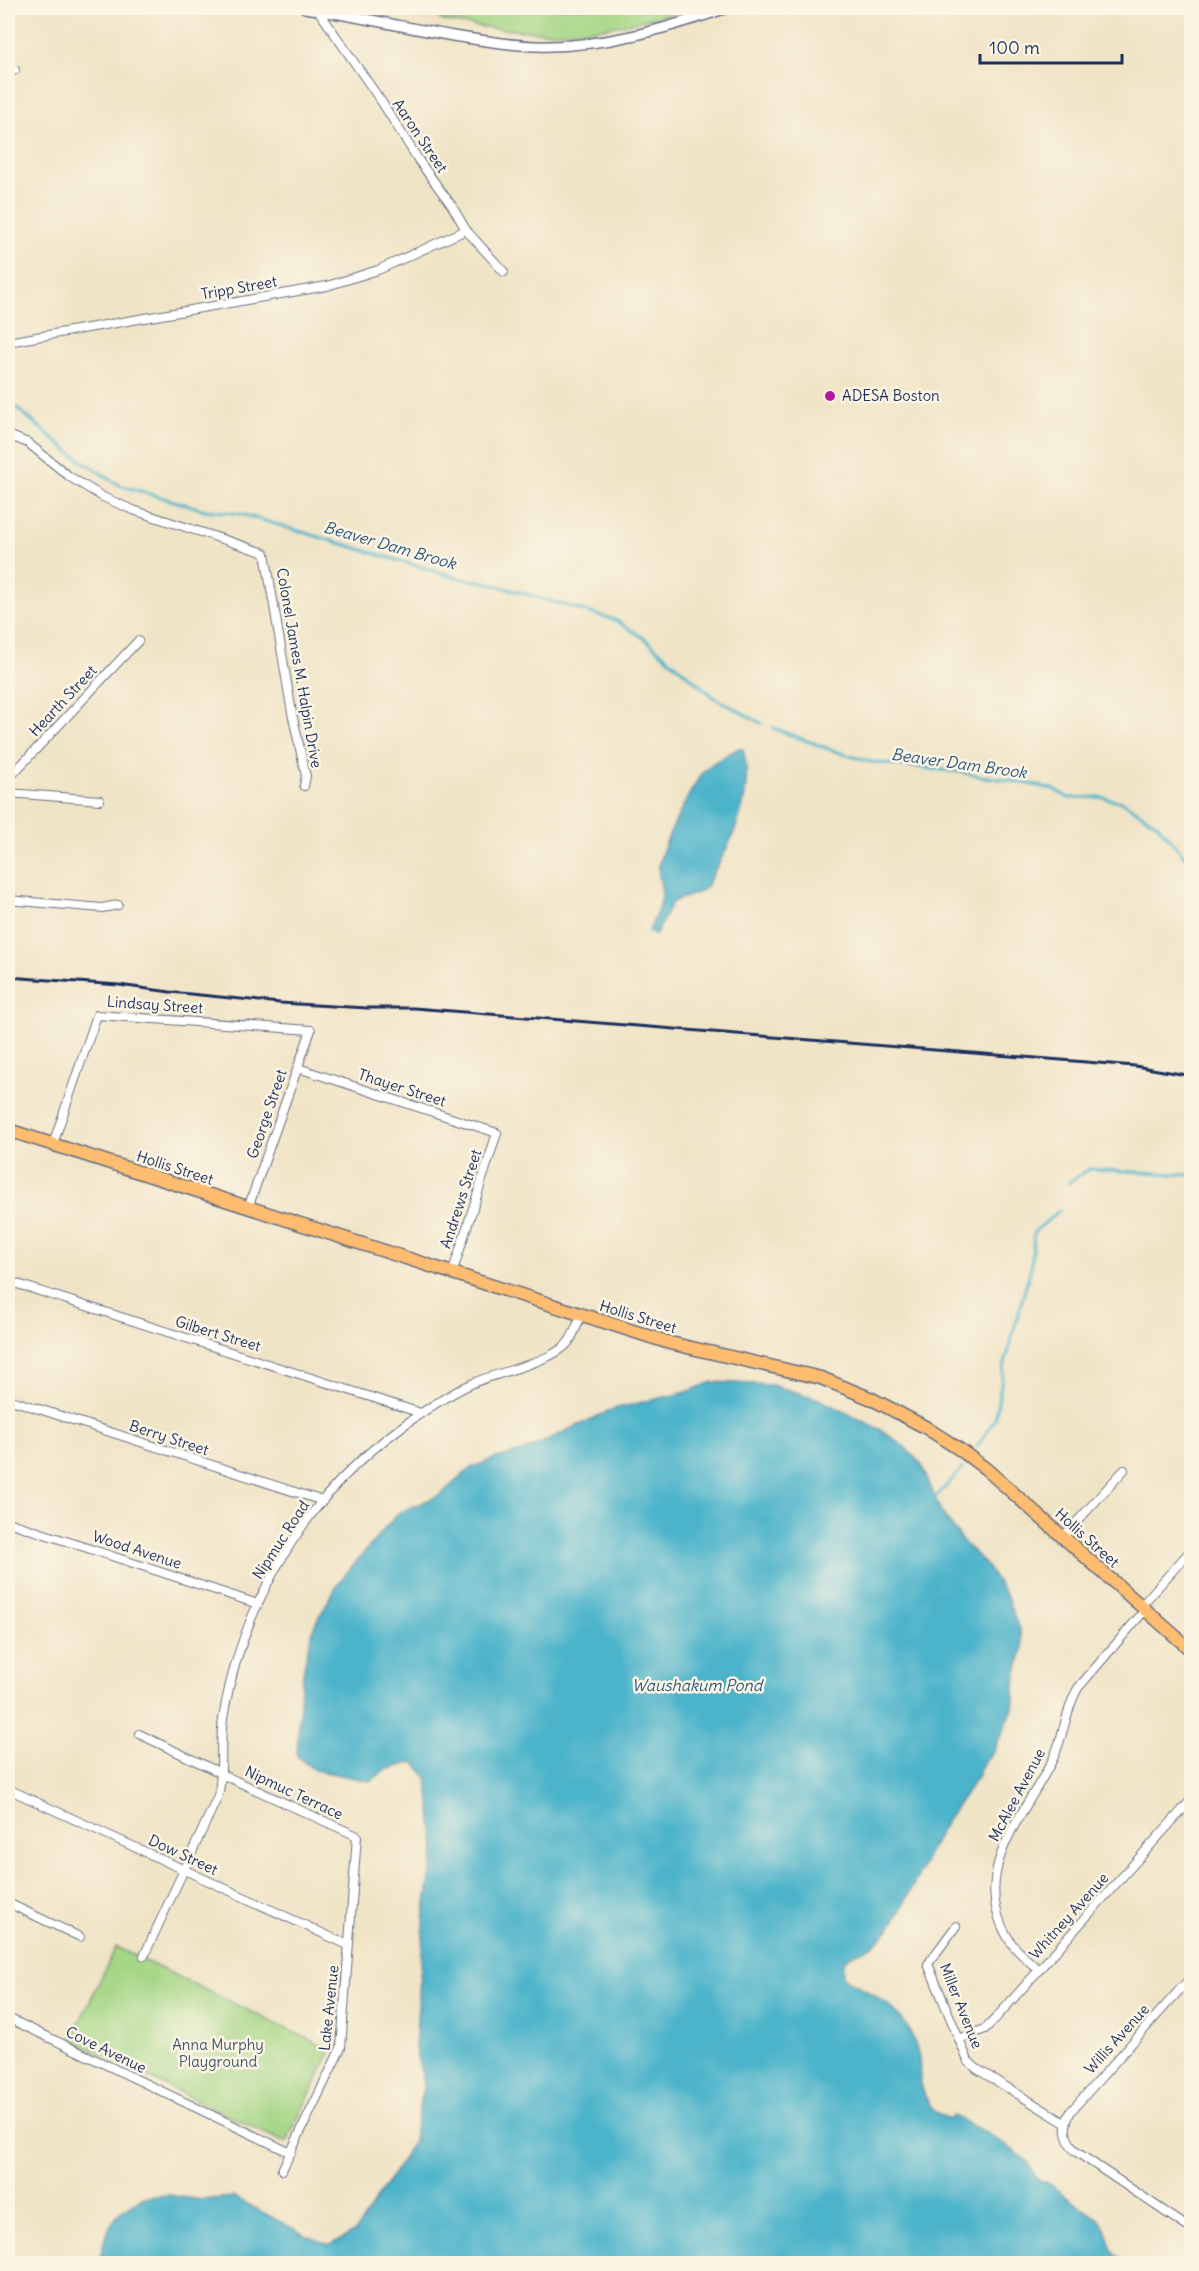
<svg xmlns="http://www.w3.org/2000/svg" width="1199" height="2271" font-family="Delius,sans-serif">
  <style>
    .green { fill: #a5d685; stroke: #608272; stroke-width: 1.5 }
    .water { fill: #4cb3ca; stroke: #347194; stroke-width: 1.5 }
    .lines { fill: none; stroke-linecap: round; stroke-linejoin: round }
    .stream { stroke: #4cb3ca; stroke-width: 3 }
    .minor-casing { stroke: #666e82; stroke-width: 10 }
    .tertiary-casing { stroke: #666e82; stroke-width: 12 }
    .primary-casing { stroke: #666e82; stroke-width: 15 }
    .minor { stroke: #fff; stroke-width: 8 }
    .tertiary { stroke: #fff; stroke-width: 9 }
    .primary { stroke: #fdbc6f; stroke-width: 12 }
    .rail { stroke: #1b2f5e; stroke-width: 3 }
    .poi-dot { fill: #b5179e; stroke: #fcf5e5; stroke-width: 2 }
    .labels { text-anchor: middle; stroke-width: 5; stroke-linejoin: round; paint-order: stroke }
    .street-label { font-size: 15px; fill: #1b2f5e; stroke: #fcf5e5 }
    .poi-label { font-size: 15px; fill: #1b2f5e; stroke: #fcf5e5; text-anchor: start }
    .park-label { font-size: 15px; fill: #3e5968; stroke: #fcf5e5 }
    .water-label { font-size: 16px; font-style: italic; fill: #2a577e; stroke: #fcf5e5 }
  </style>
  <rect width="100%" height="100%" fill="#fcf5e5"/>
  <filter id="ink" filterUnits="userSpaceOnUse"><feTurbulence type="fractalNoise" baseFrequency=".0167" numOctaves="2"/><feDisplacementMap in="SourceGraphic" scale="12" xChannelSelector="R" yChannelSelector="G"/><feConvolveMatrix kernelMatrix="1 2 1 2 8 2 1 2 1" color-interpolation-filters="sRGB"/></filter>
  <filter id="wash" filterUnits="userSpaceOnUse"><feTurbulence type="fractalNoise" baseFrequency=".008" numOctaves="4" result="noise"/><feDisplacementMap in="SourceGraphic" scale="24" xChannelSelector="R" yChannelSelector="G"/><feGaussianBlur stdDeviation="1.35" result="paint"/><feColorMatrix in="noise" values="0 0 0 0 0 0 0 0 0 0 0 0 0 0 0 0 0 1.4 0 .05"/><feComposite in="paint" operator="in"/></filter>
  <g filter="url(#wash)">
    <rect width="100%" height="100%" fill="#f0e4c6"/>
    <g class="green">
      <path d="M436,8H678V12C635,23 590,33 546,32C515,32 484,27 454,23L441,20L434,15Z"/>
      <polygon points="116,1947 331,2050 287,2141 281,2141 71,2040"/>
    </g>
    <g class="water">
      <path d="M739,748L743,749C754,792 736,834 715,870C712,876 708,886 703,890C694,895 682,898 672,902L656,935L649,931C653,920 661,907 662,896C662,885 657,876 659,864C662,846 694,780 707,768C716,760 729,754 739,748Z"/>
      <path d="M712,1382L772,1385L819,1399L883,1431L906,1448L921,1464L941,1512L965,1544L986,1565L1007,1597L1021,1635L1023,1649L1016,1676L1013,1709L994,1750L980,1768L978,1775C966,1794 951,1812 940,1832C923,1863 910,1896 891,1926C886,1933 880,1941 872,1946C857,1956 837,1952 844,1978C880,1998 911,2012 919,2059C920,2065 919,2071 920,2077C921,2088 927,2102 933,2111L950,2120L952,2116C967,2121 1019,2151 1028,2163C1033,2172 1033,2174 1041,2182H1046C1060,2192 1074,2203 1088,2212C1092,2215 1097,2216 1100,2220C1114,2240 1103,2252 1129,2263H99L106,2234L118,2214L141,2198L168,2195L202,2200L234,2197L307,2236L330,2245L356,2231L412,2144L424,2083L415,2048L425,1909L435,1847L427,1777L414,1762L385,1770L371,1781L314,1770L297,1756L301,1686L306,1656L315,1624L339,1582L398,1513L440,1495L471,1468L496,1458L522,1452L613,1409L687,1392Z"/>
    </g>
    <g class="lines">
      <g class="stream">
        <polyline points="8,401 72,454 119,485 205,510 241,514 458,578 485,582 615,620 644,638 715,698 761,723"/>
        <polyline points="773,728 834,751 871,762 961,772 979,776 1015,781 1053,789 1069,798 1099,797 1123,802 1157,824 1192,865"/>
        <polyline points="1068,1183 1089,1169 1192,1175"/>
        <polyline points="977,1447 995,1419 1004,1367 1031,1267 1034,1232 1060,1210"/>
        <polyline points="933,1500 963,1468"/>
      </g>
    </g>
  </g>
  <g filter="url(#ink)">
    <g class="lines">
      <g class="minor-casing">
        <g id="minor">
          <polyline points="318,10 383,104 419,161 452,206 466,230 504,272"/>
          <polyline points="8,74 15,70"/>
          <polyline points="8,342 327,286 378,270 466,230"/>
          <polyline points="8,435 28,443 70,477 103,497 133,510 265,553 292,713 306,776 304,786"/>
          <polyline points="8,779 138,641"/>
          <polyline points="8,793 100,800"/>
          <polyline points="8,900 102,908 118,905"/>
          <polyline points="298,1068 497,1133 452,1274"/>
          <polyline points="53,1144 97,1015 311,1030 248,1208"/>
          <polyline points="8,1281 421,1413"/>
          <polyline points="8,1399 323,1501"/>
          <polyline points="8,1522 258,1604"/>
          <polyline points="1063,1537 1124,1470"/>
          <polyline points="1141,1606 1192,1549"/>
          <polyline points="139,1734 221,1773"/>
          <polyline points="221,1774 357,1836 341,2048 282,2170"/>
          <polyline points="8,1789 348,1945"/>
          <polyline points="8,1903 80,1937"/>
          <polyline points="956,1926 928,1964 968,2061 977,2069 1065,2123"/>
          <path d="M144,1956L218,1796C224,1772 219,1745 223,1719C234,1650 262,1584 302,1527C333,1483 375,1444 420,1414C436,1403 454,1392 471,1384C497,1372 549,1363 567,1344C574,1336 577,1325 581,1315"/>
          <path d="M1039,1970C1029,1961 1017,1952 1010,1941C967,1874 1022,1819 1052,1761C1064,1738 1065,1710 1078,1688L1145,1610"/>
          <path d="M1192,1976L1071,2111C1063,2127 1064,2137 1075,2151L1192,2230"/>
          <polyline points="8,2018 291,2153"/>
          <polyline points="959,2039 985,2029 995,2019 1192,1799"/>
        </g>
      </g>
      <g class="tertiary-casing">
        <path id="tertiary" d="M305,8C355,16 404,27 453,36C480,40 508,45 535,46C602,48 665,29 727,8"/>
      </g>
      <g class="primary-casing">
        <polyline id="primary" points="8,1130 670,1343 821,1378 872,1399 925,1427 959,1449 986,1469 1192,1651"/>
      </g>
      <use href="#minor" class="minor"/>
      <use href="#tertiary" class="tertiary"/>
      <use href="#primary" class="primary"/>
      <polyline class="rail" points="8,977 119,985 170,992 280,1003 367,1008 414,1008 1135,1066 1192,1076"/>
    </g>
  </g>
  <circle class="poi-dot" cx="830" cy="396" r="6"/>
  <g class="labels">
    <g class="street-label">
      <text transform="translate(420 136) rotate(56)" y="5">Aaron Street</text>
      <text transform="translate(239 288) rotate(-10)" y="5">Tripp Street</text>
      <text transform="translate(299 668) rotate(80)" y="5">Colonel James M. Halpin Drive</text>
      <text transform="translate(63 701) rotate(-47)" y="5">Hearth Street</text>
      <text transform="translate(155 1005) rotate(4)" y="5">Lindsay Street</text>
      <text transform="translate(402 1088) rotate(18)" y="5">Thayer Street</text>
      <text transform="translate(267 1114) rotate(-71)" y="5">George Street</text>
      <text transform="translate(175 1168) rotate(18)" y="5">Hollis Street</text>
      <text transform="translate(461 1199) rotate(-72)" y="5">Andrews Street</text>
      <text transform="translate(638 1317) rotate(17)" y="5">Hollis Street</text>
      <text transform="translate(218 1334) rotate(17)" y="5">Gilbert Street</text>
      <text transform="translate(169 1438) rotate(18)" y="5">Berry Street</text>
      <text transform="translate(1087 1538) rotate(42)" y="5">Hollis Street</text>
      <text transform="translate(281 1540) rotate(-57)" y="5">Nipmuc Road</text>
      <text transform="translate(137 1550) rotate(18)" y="5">Wood Avenue</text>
      <text transform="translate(294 1793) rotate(25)" y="5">Nipmuc Terrace</text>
      <text transform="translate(1017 1795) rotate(-62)" y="5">McAlee Avenue</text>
      <text transform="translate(183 1855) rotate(25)" y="5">Dow Street</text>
      <text transform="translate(1069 1916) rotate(-48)" y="5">Whitney Avenue</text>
      <text transform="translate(961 2006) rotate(68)" y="5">Miller Avenue</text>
      <text transform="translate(329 2008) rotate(-84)" y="5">Lake Avenue</text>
      <text transform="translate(1117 2039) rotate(-48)" y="5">Willis Avenue</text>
      <text transform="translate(106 2050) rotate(26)" y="5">Cove Avenue</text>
    </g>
    <g class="poi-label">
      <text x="842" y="401">ADESA Boston</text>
    </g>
    <g class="park-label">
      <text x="218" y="2050">Anna Murphy<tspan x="218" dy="17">Playground</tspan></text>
    </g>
    <g class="water-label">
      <text transform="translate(390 545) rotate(16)" y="6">Beaver Dam Brook</text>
      <text transform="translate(959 763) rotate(8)" y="6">Beaver Dam Brook</text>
      <text x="697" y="1691">Waushakum Pond</text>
    </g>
  </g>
  <rect width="1199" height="2271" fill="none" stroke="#fcf5e5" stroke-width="30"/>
  <path d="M980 54v9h142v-9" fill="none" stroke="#1b2f5e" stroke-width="3"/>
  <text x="989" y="54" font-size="18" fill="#1b2f5e" stroke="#fcf5e5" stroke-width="4.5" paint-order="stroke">100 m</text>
</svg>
